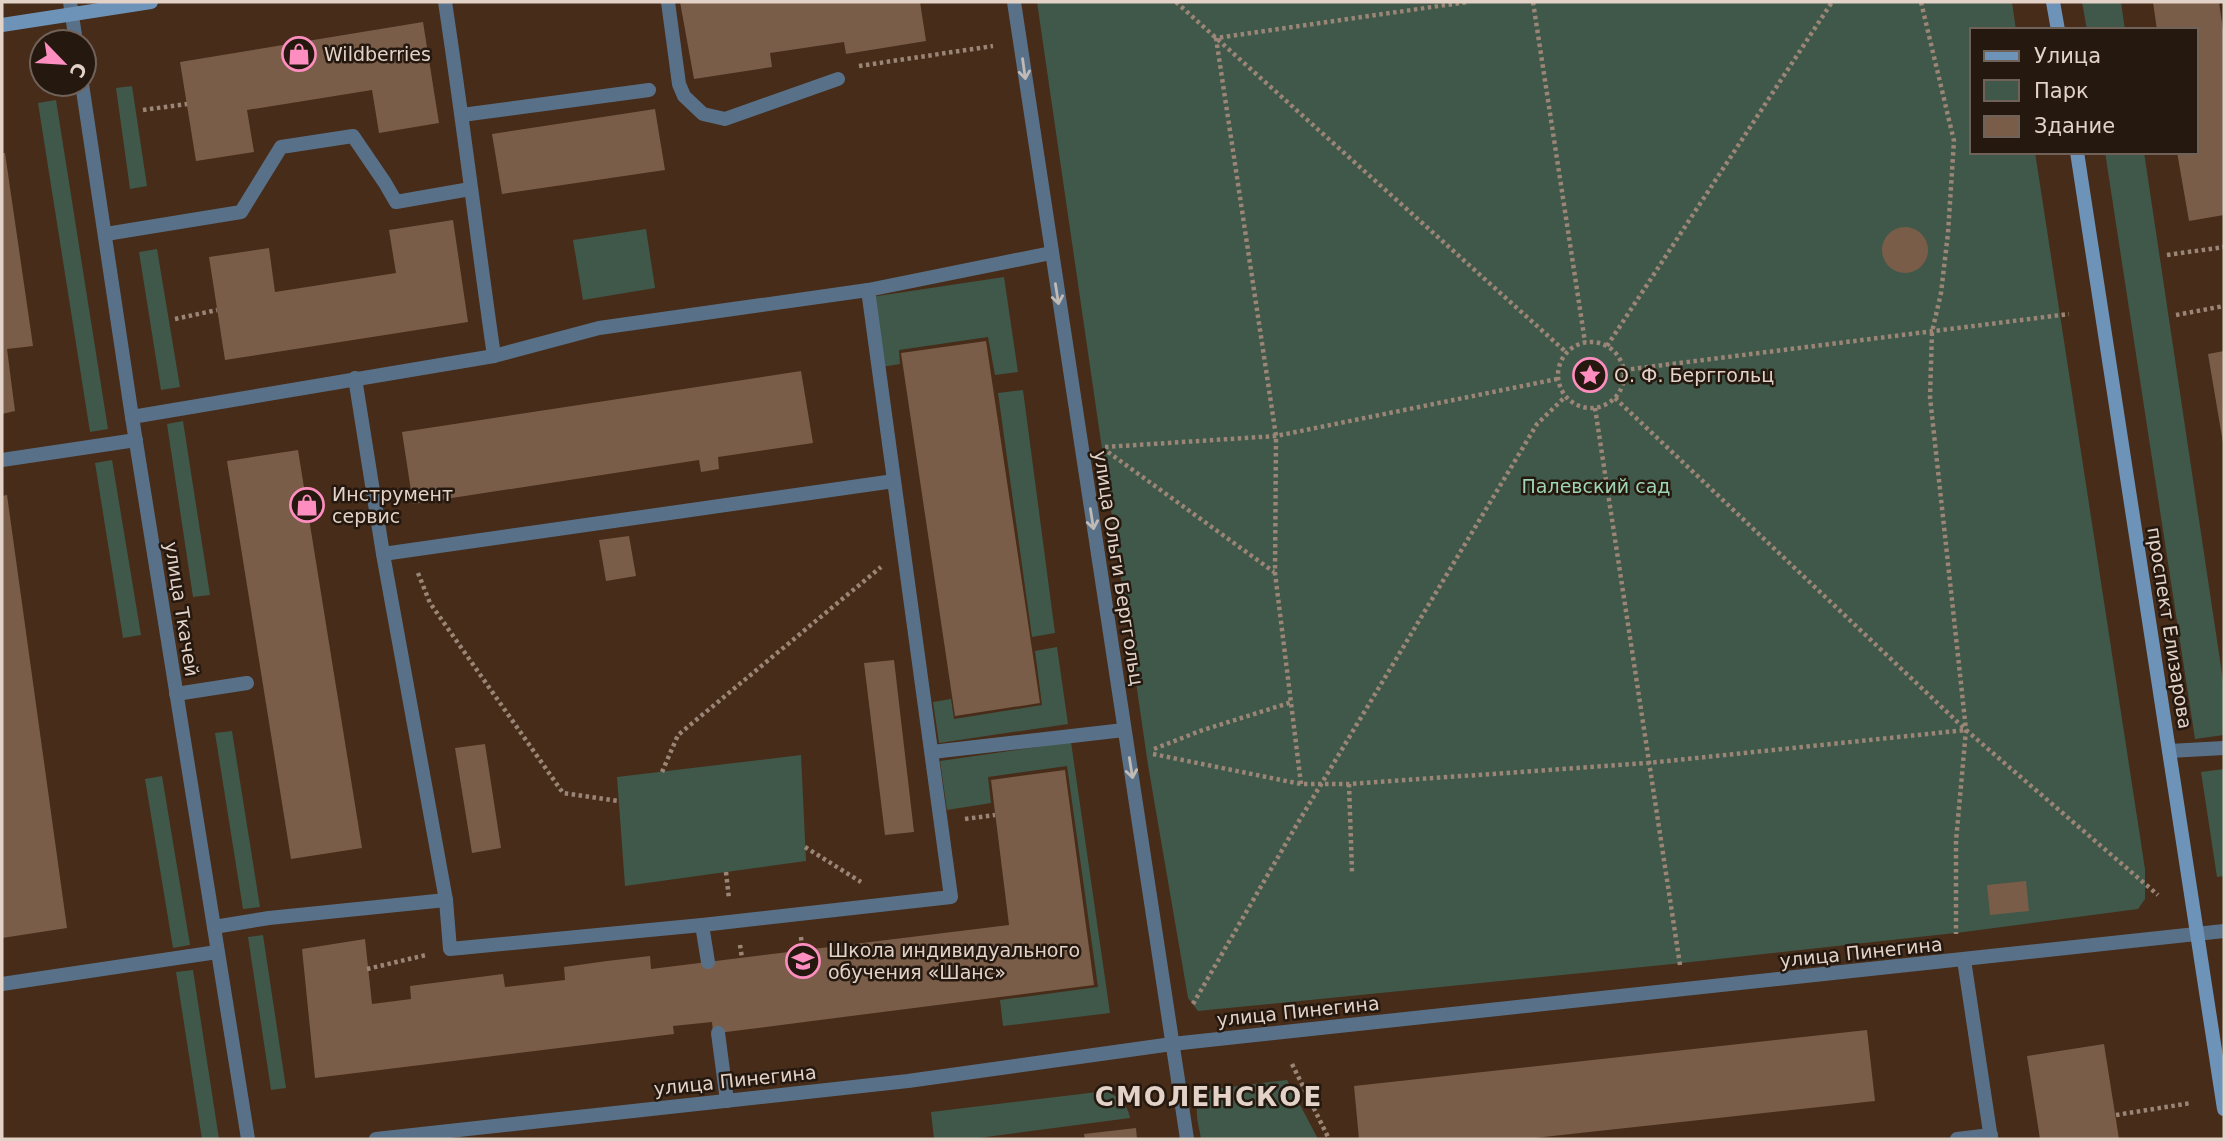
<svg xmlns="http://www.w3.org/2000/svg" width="2226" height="1141" font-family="'DejaVu Sans',sans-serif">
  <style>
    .green { fill: #3f5849 }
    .building { fill: #7a5d48 }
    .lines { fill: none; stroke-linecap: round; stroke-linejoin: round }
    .path { stroke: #9a8576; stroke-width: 4.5; stroke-dasharray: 3.5 3.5; stroke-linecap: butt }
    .lane { stroke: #597188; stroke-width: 14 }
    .street { stroke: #597188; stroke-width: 14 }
    .secondary { stroke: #6e93b9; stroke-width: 14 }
    .oneway { stroke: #c0bab7 }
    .labels { text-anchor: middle; stroke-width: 5; stroke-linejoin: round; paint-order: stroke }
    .poi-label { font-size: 19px; fill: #e3d2c7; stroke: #24180f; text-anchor: start }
    .park-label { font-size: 19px; fill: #9ed5b4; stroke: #24180f }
    .street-label { font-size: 19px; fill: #e3d2c7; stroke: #24180f }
    .district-label { font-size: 26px; font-weight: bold; letter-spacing: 2px; fill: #e3d2c7; stroke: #24180f }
  </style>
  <rect width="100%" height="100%" fill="#462c19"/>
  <g class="green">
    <polygon points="1037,2 2012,2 2016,30 1972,30 1972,152 2035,152 2145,869 2145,899 2138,909 1964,932 1673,964 1198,1011 1188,998 1187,992 1148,765"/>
    <polygon points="2082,2 2121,2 2125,30 2087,30"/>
    <polygon points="132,86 147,186 130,189 116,88"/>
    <polygon points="56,100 108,429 90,432 38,103"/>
    <polygon points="2105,152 2144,152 2224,687 2224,735 2195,739"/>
    <polygon points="646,229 655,288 583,300 573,240"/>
    <polygon points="157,249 180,387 161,390 139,252"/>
    <polygon points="1004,277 1018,372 995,375 988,337 899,350 900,364 881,367 871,297"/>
    <polygon points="1023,390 1055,633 1032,637 998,393"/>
    <polygon points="183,421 210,595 193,597 167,424"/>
    <polygon points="112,460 141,635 123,638 95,463"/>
    <polygon points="1057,647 1068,724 939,743 933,702 951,699 954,719 1042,705 1035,651"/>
    <polygon points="232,731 260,907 243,909 215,733"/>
    <polygon points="1071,742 1110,1013 1003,1026 1000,1000 1098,987 1067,766 988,777 991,803 947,810 940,761"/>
    <polygon points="801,755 806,861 625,886 617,777"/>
    <polygon points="2224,769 2224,876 2217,877 2201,772"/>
    <polygon points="162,776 190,945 173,948 145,779"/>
    <polygon points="263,935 286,1088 271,1090 248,937"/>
    <polygon points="193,970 219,1139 202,1139 176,972"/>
    <path d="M1287,1080L1318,1139H1201C1198,1121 1191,1103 1206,1090Z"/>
    <path d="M1106,1091C1119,1097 1127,1103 1130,1118L971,1139H934L931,1112Z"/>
  </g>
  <g class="building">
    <polygon points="680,2 920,2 926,41 846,54 844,42 770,53 772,67 694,79"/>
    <polygon points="2153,2 2219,2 2224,37 2224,215 2189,221 2177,152 2196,152 2196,30 2157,30"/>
    <polygon points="423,22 439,123 379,133 372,90 247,110 254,152 196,161 180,62"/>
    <polygon points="655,109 665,170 502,194 492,134"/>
    <polygon points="2,153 5,153 33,346 7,349 15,411 2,414"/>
    <polygon points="453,220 468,322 225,360 209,257 269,248 275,292 396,273 389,230"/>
    <circle cx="1905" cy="250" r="23"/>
    <polygon points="986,341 1040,703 955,716 901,353"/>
    <polygon points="2224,351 2224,443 2223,443 2208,354"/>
    <polygon points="801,371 813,443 718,457 719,469 701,472 699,460 413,504 402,432"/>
    <polygon points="298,450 362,848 291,859 227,461"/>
    <polygon points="7,495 67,928 2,938 2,496"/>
    <polygon points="629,536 636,576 606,581 599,540"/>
    <polygon points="894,660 914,832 885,835 864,663"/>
    <polygon points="485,744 501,848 472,853 455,748"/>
    <polygon points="1065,770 1094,985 718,1033 713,1033 712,1022 673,1026 674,1034 315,1078 302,949 365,939 372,1004 411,999 410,986 503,974 505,987 565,980 564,967 607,961 650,956 651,969 1009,925 991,780"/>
    <polygon points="2026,881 2029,911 1990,915 1987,885"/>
    <polygon points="1867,1030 1875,1101 1525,1139 1359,1139 1354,1086"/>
    <polygon points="2104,1044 2119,1139 2040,1139 2027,1056"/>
    <polygon points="1136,1128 1137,1139 1085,1139 1084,1134"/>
  </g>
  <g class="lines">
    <g class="path">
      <polyline points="1176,2 1566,352"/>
      <polyline points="1533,2 1585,342"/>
      <polyline points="1921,2 1954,141 1948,233 1941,293 1932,332 1930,397 1966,730 1956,841 1956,934"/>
      <polyline points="859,66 993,46"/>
      <polyline points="143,110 187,104"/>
      <polyline points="2167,255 2224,247"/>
      <polyline points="2176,315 2224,306"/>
      <polyline points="175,319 217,310"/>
      <circle cx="1591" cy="375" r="33"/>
      <polyline points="1607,346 1832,2"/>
      <polyline points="1624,370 2069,314"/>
      <polyline points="1615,398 1966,730 2158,895"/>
      <polyline points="1595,408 1680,965"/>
      <polyline points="1105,447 1276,436 1557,379"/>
      <polyline points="1108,452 1274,572"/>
      <polyline points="418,573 430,603 563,793 619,801"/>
      <polyline points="1154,749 1200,731 1292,702"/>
      <polyline points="1153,754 1301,784 1349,784 1648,763 1966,730"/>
      <polyline points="662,772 678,735 881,567"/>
      <polyline points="1301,784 1275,573 1276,436 1216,38 1467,2"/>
      <polyline points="1349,784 1352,872"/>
      <polyline points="965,819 995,815"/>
      <polyline points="805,847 861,882"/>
      <polyline points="726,872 729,899"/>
      <polyline points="801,937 802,950"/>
      <polyline points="740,945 742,958"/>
      <polyline points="367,969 426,955"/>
      <polyline points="1193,1004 1296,826 1537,424 1565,397"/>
      <polyline points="1292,1064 1329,1139"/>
      <polyline points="2116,1115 2191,1103"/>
    </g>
    <g class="lane">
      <path d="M445,2C463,120 477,238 494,356"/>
      <polyline points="668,2 679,84 684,96 703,114 725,119 838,79"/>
      <polyline points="462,115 649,90"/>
      <polyline points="106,234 241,212 281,147 353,136 385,183 396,202 470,189"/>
      <polyline points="868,290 951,897 702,925 450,949 446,900 383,554 894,481"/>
      <polyline points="355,378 383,554"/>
      <polyline points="132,417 494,356 599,328 868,290 1051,253"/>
      <polyline points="2,460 136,440"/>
      <polyline points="176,694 247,683"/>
      <polyline points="2169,751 2224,748"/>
      <polyline points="932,752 1124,730"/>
      <polyline points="702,925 708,962"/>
      <polyline points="214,927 269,918 446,900"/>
      <polyline points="1964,960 1991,1139"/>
      <polyline points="2,984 217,952"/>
      <polyline points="718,1033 727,1101"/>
      <polyline points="1957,1139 1991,1135"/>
    </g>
    <g class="street">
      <polyline points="70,2 76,42"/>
      <polyline points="1014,2 1187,1139"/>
      <polyline points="82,84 132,417 248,1139"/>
      <polyline points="376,1139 908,1081 1172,1044 2224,931"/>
    </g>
    <g class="secondary">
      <polyline points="2053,2 2058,30"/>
      <polyline points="2,25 151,2"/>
      <polyline points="2077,152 2224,1109"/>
    </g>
  </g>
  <defs><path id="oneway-shaft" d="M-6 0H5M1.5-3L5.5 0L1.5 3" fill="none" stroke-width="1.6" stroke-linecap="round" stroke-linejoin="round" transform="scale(1.75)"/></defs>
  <g class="oneway">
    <use href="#oneway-shaft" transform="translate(1024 69) rotate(82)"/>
    <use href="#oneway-shaft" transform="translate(1057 294) rotate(81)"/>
    <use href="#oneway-shaft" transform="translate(1092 519) rotate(81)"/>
    <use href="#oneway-shaft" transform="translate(1131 768) rotate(81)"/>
  </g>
  <defs>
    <g id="shop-ring" transform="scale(1.75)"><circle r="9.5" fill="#24180f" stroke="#fd8ebf" stroke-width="1.5"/><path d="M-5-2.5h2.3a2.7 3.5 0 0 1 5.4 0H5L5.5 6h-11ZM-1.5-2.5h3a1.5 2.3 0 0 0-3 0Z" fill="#fd8ebf"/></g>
    <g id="sight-ring" transform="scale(1.75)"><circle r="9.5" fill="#24180f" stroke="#fd8ebf" stroke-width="1.5"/><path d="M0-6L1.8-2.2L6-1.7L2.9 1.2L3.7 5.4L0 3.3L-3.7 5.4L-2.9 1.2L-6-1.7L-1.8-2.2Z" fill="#fd8ebf"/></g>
    <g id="school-ring" transform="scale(1.75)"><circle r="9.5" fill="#24180f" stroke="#fd8ebf" stroke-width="1.5"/><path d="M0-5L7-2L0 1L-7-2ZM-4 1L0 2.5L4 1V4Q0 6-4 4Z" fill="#fd8ebf"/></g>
  </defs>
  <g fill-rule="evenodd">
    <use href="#shop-ring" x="299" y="54"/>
    <use href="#sight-ring" x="1590" y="375"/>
    <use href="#shop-ring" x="307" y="505"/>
    <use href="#school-ring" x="803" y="961"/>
  </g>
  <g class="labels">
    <g class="poi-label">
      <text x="324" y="61">Wildberries</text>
      <text x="1614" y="382">О. Ф. Берггольц</text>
      <text x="332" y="501">Инструмент<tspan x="332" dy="22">сервис</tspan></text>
      <text x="828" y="957">Школа индивидуального<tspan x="828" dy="22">обучения «Шанс»</tspan></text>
    </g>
    <g class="park-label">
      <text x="1596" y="493">Палевский сад</text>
    </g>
    <g class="street-label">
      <text transform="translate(1119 568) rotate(81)" y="7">улица Ольги Берггольц</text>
      <text transform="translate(182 609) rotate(81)" y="7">улица Ткачей</text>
      <text transform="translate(2170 628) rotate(81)" y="7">проспект Елизарова</text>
      <text transform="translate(1861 952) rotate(-6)" y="7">улица Пинегина</text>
      <text transform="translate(1298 1011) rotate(-6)" y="7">улица Пинегина</text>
      <text transform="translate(735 1080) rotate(-6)" y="7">улица Пинегина</text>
    </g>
    <g class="district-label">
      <text x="1209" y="1106">СМОЛЕНСКОЕ</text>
    </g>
  </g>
  <rect width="2226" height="1141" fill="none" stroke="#e3d2c7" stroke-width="7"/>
  <rect x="1970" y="28" width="228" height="126" fill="#24180f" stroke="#706259" stroke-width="2"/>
  <rect x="1984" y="51" width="35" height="10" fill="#6e93b9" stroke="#706259" stroke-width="2"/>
  <text x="2034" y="63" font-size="21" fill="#e3d2c7">Улица</text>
  <rect x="1984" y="80" width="35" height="21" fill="#3f5849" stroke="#706259" stroke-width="2"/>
  <text x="2034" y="98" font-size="21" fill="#e3d2c7">Парк</text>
  <rect x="1984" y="116" width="35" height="21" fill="#7a5d48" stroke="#706259" stroke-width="2"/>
  <text x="2034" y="133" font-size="21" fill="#e3d2c7">Здание</text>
  <g transform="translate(63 63) rotate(115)"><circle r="33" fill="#24180f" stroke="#706259" stroke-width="2"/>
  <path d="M0-5L12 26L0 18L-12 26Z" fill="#fd8ebf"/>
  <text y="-10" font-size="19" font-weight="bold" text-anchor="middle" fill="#e3d2c7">С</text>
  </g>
</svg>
